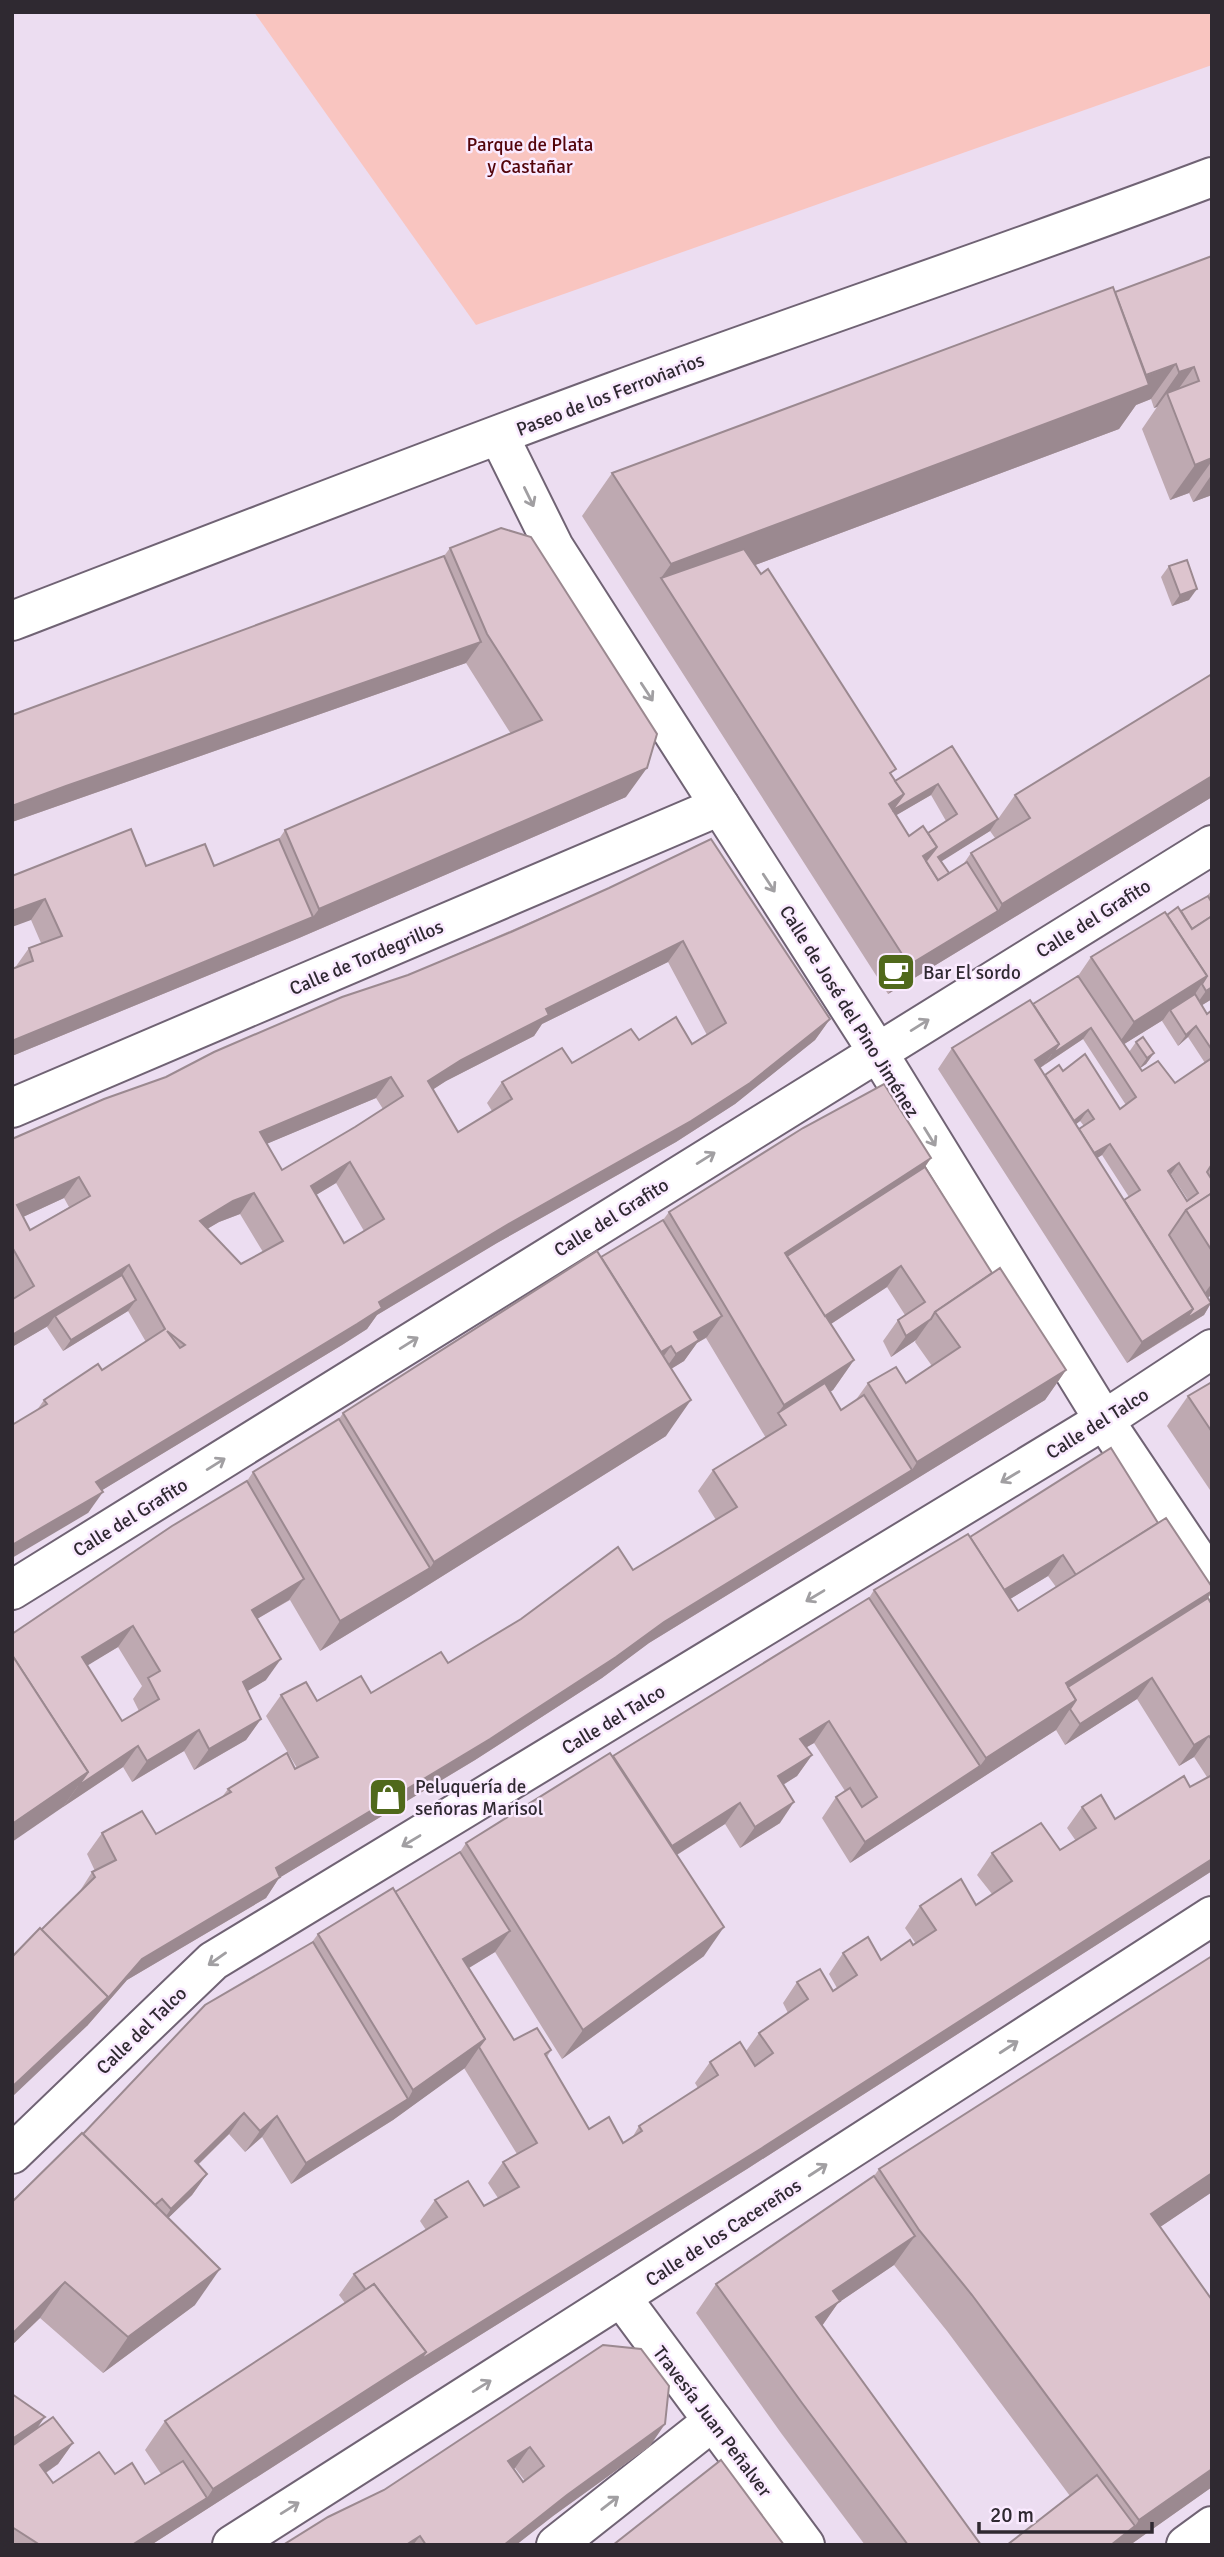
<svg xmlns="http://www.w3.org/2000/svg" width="1224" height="2557" font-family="Signika,sans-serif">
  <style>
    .green { fill: #f9c5c0 }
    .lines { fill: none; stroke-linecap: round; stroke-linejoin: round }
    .street-casing { stroke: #706374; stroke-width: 42 }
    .secondary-casing { stroke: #706374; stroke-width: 42 }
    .street { stroke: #fff; stroke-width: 38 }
    .secondary { stroke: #fff; stroke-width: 38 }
    .wall { fill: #bea9b1; fill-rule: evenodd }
    .shaded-wall { fill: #9b8990 }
    .building { fill: #ddc4ce; stroke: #9b8990; stroke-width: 2; fill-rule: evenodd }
    .oneway { stroke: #a19fa2 }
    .labels { text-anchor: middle; stroke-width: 5; stroke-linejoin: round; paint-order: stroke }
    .park-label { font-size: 19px; fill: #53040a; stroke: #faeaff }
    .street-label { font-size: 19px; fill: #2f2931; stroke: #faeaff }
    .poi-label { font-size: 19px; fill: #2f2931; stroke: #faeaff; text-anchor: start }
  </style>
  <rect width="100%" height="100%" fill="#ecddf1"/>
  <polygon class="green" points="254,12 1212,12 1212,65 476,325"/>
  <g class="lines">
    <g class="street-casing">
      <g id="street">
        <polyline points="499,436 554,547 877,1051 1104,1420 1212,1581"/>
        <polyline points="12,1108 720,806"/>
        <polyline points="12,1590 1212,845"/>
        <polyline points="12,2154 213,1961 1104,1420 1212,1349"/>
        <polyline points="621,2297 805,2545"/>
        <polyline points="232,2545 621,2297 1212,1916"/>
        <polyline points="556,2545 713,2421"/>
        <polyline points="1186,2545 1212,2526"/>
      </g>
    </g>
    <g class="secondary-casing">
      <path id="secondary" d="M12,621C212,544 412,466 613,392C812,319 1013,252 1212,177"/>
    </g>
    <use href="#street" class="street"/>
    <use href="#secondary" class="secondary"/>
  </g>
  <g class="wall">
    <path d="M1212,256V495L1193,502L1189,493L1170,500L1142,429L1157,407L1154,408L1151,399L1136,405L1119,429L755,565L895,781L952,746L998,819L1015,795L1212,797L888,994L582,516L612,473L1115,292ZM931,795L946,821L928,833L909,836L896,815ZM990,831L995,838L971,853L962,866L949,873L941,861Z"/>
    <polygon points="450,548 626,797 299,938 12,1056 12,969 14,969 29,948 41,943 12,876 146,866 214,866 279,839 285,830 511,734 466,663 12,822 12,715 444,556"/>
    <polygon points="1169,566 1189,600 1172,606 1161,577"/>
    <path d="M609,888L830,1019L815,1040L735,1104L676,1142L497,1243L377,1315L367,1329L342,1345L102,1490L88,1513L37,1410L44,1400L102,1370L146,1342L128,1311L63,1351L47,1327L48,1326L12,1347V1298L13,1299L14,1298L12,1295V1139L166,1077L408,975ZM668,962L707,1035L692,1044L639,1040L572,1063L502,1082L487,1103L492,1111L458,1132L433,1089L446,1081L534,1036L542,1024ZM376,1098L383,1109L355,1127L282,1170L266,1144ZM336,1183L364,1231L344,1243L316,1195ZM64,1198L69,1207L30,1230L23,1217ZM240,1214L263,1252L241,1264L207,1229L219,1222Z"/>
    <path d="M1212,890V999L1202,1005L1207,1014L1212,1010V1295L1207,1297L1211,1303L1204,1315L1127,1363L938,1069L952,1048L1033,1004L1078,976L1091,957L1167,915L1181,911L1207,896ZM1163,1020L1162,1021L1178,1046L1188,1037L1205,1063L1175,1083L1142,1071L1140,1068L1146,1064L1154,1053L1136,1042L1129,1052L1124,1044ZM1083,1039L1126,1105L1120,1109L1063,1071L1045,1075L1040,1068ZM1080,1121L1084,1126L1079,1129L1076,1124ZM1102,1155L1129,1197L1124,1200L1097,1158ZM1171,1174L1188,1200L1187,1201L1170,1175Z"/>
    <path d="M931,1158L925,1167L992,1273L1066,1370L1045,1400L649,1643L602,1678L475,1760L279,1878L266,1898L127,1980L87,2026L41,1930L78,1894L92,1872L95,1871L87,1854L102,1833L156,1834L222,1797L228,1789L297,1768L266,1716L281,1695L317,1701L371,1693L448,1663L633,1570L716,1520L698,1491L713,1470L766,1438L706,1338L697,1343L684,1361L671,1369L666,1436L409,1597L320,1651L290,1600L257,1619L266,1680L247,1691L261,1719L246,1740L194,1770L184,1751L132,1782L123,1767L63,1807L12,1634L247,1481L253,1472L339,1419L343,1413L663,1220L669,1212ZM887,1287L905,1315L898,1320L883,1341L891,1357L916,1340L915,1342L932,1366L906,1383H868L855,1401L841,1410L830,1392L833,1390L854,1360L831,1324ZM118,1647L142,1686L133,1699L139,1711L122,1721L87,1665Z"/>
    <polygon points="1212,1382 1212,1493 1167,1426 1188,1396"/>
    <path d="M1158,1523L1212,1587V1593L1208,1598L1212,1605V1871L747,2169L405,2382L151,2545H12V2394L35,2430L73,2443L58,2464L46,2473L53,2483L115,2474L145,2484L161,2474L145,2450L165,2421L345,2303L339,2295L354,2274L426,2230L420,2221L435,2200L484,2206L498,2198L488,2183L503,2162L517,2154L464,2068L393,2120L291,2184L262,2137L245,2152L229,2134L198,2165L207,2174L192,2195L168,2218L195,2305L103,2373L40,2318L12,2345V2202L312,1942L318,1934L395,1892L460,1852L466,1843L613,1756L869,1598L874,1590L970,1537ZM1048,1576L1056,1587L1018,1611L1010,1599ZM1137,1699L1179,1766L1194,1757L1207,1777L1190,1787L1115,1819L1082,1807L1067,1828L1076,1841L1060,1850L992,1853L977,1875L992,1894L976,1905L920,1906L905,1928L916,1944L881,1960L843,1953L829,1974L837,1988L833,1991L797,1982L783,2003L788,2013L759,2033L746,2051L710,2062L695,2083L698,2088L639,2126L632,2138L623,2143L589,2129L547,2057L551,2050L514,2040L469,1968L495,1952L562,2059L704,1956L677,1855L725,1824L740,1848L780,1823L783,1785L797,1776L812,1755L806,1747L814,1743L845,1791L836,1797L822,1818L850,1863L1056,1730L1065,1745Z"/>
    <polygon points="1212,1956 1212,2192 1160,2227 1212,2487 1130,2545 1070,2496 947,2331 894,2265 838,2303 822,2326 981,2545 865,2545 781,2433 696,2313 716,2284 874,2176 879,2169"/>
    <path d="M603,2345L650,2446L553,2516L516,2545H283L384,2490ZM515,2468L525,2481L523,2482L514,2469Z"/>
  </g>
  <g class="shaded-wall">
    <polygon points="1176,364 1151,399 1136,405 1119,429 672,596 661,578 671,564"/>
    <polygon points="1194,367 1170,401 1167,393 1157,407 1154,408 1179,372"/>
    <polygon points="1212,458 1212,461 1189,493 1170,500 1195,465"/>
    <polygon points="1212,474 1212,495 1193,502"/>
    <polygon points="1197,589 1189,600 1172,606 1180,595"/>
    <polygon points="481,642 466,663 12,822 12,806 66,786"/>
    <polygon points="647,768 626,797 299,938 12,1056 12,1041 313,917 319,909"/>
    <polygon points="1212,776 1212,797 888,994 909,965 998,911 1002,904"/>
    <polygon points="938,784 931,795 883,823 889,804 904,794"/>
    <polygon points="998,819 990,831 931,868 938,857"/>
    <polygon points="937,847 916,876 923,856"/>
    <polygon points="45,899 31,920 12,927 12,911"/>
    <polygon points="683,941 668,962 542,1024 534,1036 446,1081 414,1102 428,1081 461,1060 546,1009"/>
    <polygon points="1207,976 1187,1006 1170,1010 1163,1020 1113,1051 1134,1022"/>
    <polygon points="1212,987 1212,999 1191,1012 1206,991"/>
    <polygon points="830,1019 815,1040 735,1104 676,1142 497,1243 377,1315 367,1329 342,1345 81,1503 96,1482 379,1302"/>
    <polygon points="1196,1026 1188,1037 1178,1046 1186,1035"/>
    <polygon points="1091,1028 1083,1039 1044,1065 1052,1054"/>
    <polygon points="1059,1044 1044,1065 1021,1082 1035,1060"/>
    <polygon points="1154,1053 1146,1064 1139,1069 1147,1058"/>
    <polygon points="391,1077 376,1098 245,1153 260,1132"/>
    <polygon points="1088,1110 1080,1121 1065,1133 1073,1122"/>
    <polygon points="1110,1144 1102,1155 1078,1170 1086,1159"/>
    <polygon points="931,1158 910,1188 779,1261 785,1253"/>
    <polygon points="350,1162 336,1183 296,1207 311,1186"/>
    <polygon points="1179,1163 1171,1174 1160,1182 1168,1171"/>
    <polygon points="79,1177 64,1198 12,1222 17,1205"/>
    <polygon points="254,1193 240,1214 219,1222 185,1242 200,1221 233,1201"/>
    <polygon points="129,1265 114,1286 55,1316 48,1326 12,1347 12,1335"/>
    <polygon points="901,1266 887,1287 802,1343 817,1321"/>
    <polygon points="1212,1283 1212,1295 1197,1304"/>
    <polygon points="136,1300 128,1311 63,1351 71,1340"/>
    <polygon points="1211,1303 1204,1315 1179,1330 1186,1319"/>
    <polygon points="1193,1309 1179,1330 1127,1363 1142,1342"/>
    <polygon points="722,1316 707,1337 697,1343 684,1361 661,1375 676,1354 694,1332"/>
    <polygon points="931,1319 916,1340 891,1357 906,1336"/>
    <polygon points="671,1346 656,1367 648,1361"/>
    <polygon points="854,1360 833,1390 784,1421 778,1413 784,1405"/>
    <polygon points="1066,1370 1045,1400 649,1643 602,1678 475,1760 279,1878 266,1898 127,1980 87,2026 12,2097 12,2087 142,1959 276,1868 664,1622 912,1470 917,1462"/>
    <polygon points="691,1400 666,1436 409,1597 320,1651 340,1621 430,1568 434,1562"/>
    <polygon points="103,1492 88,1513 12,1558 12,1545"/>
    <polygon points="1063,1555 1048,1576 982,1616 996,1595"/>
    <polygon points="304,1579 289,1600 237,1631 252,1610"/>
    <polygon points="1212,1591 1193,1619 1065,1700 1066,1683"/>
    <polygon points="133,1626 118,1647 67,1678 82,1657"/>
    <polygon points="281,1659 266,1680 228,1703 243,1682"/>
    <polygon points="1152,1678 1137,1699 1065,1745 1080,1724"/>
    <polygon points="1076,1700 1056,1730 850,1863 865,1842 980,1766 986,1758"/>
    <polygon points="261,1719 246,1740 194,1770 209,1749"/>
    <polygon points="829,1721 814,1743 785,1760 800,1739"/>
    <polygon points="199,1730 184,1751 132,1782 147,1761"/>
    <polygon points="1209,1736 1194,1757 1179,1766 1194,1745"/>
    <polygon points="138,1746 123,1767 63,1807 78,1786"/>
    <polygon points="812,1755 797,1776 763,1797 778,1776"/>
    <polygon points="88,1772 63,1807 12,1842 12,1824"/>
    <polygon points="794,1802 780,1823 740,1848 755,1827"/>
    <polygon points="740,1803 725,1824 648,1873 663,1852"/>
    <polygon points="1212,1859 1212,1871 747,2169 405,2382 151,2545 132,2545 207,2498 213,2489 426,2352"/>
    <polygon points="724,1927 704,1956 562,2059 583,2030"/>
    <polygon points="510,1931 495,1952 449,1980 463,1959"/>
    <polygon points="485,2039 465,2068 393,2120 291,2184 306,2163 408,2099 413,2090"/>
    <polygon points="244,2113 229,2134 180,2182 195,2161"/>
    <polygon points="277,2116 262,2137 245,2152 260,2131"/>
    <polygon points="1212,2173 1212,2192 1126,2250 1151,2214"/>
    <polygon points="207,2174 192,2195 156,2230 171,2209"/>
    <polygon points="915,2236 894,2265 838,2303 819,2330 795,2346 833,2291"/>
    <polygon points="220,2269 195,2305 103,2373 128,2337"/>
    <polygon points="65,2282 40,2318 12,2345 12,2334"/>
    <polygon points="45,2417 20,2452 12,2457 12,2439"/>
    <polygon points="665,2424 650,2446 553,2516 516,2545 504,2545 567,2495"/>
    <polygon points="73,2443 58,2464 26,2486 40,2465"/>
    <polygon points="530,2447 515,2468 494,2482 508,2461"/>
    <polygon points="1212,2469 1212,2487 1130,2545 1111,2545 1135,2526 1139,2520"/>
    <polygon points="420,2536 413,2545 406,2545"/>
  </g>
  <g class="building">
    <polygon points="1212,256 1212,458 1195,465 1167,393 1199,381 1194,367 1179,372 1176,364 1146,375 1115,292"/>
    <polygon points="1113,287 1149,385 671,564 612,473"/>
    <polygon points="501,528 531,537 657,734 647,768 319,909 285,830 542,720 487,634 450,548"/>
    <polygon points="744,549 761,574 768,569 896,769 890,773 904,794 889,804 909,836 923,826 937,847 923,856 938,880 967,862 998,911 909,965 661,578"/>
    <polygon points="444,556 481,642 66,786 12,806 12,715"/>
    <polygon points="1187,560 1197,589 1180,595 1169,566"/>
    <polygon points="1212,674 1212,776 1002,904 971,853 1030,818 1015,795"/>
    <polygon points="952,746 998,819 938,857 949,873 938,880 926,861 937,847 928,833 957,814 938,784 893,810 893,809 904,794 895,781"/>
    <polygon points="131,829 146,866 205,844 214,866 279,839 313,917 12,1041 12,969 33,961 29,948 62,936 45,899 12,911 12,876"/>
    <path d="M711,839L830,1019L750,1083L691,1121L512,1222L397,1291L379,1302L382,1308L357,1324L96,1482L103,1492L12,1545V1425L47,1404L44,1400L98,1364L102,1370L165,1329L129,1265L12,1335V1298L13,1299L34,1286L12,1247V1139L104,1099L166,1077L214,1052L342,997L408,975L511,932L609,888ZM683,941L726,1023L692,1044L676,1017L639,1040L631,1029L572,1063L562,1048L502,1082L512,1099L458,1132L428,1081L461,1060L549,1015L546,1009ZM391,1077L403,1096L355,1127L282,1170L260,1132ZM350,1162L384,1219L344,1243L311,1186ZM79,1177L90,1196L30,1230L17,1205ZM254,1193L283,1241L241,1264L200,1221L233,1201ZM167,1331L185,1345L180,1348Z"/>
    <polygon points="1208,896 1212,903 1212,916 1192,929 1181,911"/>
    <polygon points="1178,907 1192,929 1212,916 1212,987 1206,991 1202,984 1207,976 1167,915"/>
    <polygon points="1165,912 1207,976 1134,1022 1091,957"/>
    <path d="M1078,976L1142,1071L1158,1061L1175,1083L1212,1058V1164L1207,1172L1212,1180V1193L1186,1210L1169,1235L1211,1303L1186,1319L1193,1309L1124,1200L1140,1190L1110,1144L1094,1153L1079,1129L1094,1119L1088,1110L1074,1121L1045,1075L1059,1065L1063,1071L1085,1054L1120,1109L1136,1097L1091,1028L1052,1054L1059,1044L1033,1004ZM1179,1163L1198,1193L1187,1201L1168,1171Z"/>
    <polygon points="1195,994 1207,1014 1212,1010 1212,1050 1196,1026 1186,1035 1170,1010"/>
    <polygon points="1030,1000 1059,1044 1035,1060 1193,1309 1142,1342 952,1048"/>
    <polygon points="1143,1037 1154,1053 1147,1058 1136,1042"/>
    <polygon points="884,1084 931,1158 785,1253 854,1360 784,1405 669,1212 803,1128"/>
    <polygon points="925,1167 992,1273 935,1312 931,1319 906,1336 898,1320 925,1302 901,1266 825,1316 787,1256"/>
    <polygon points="1212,1193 1212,1251 1186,1210"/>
    <polygon points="663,1220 722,1316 694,1332 699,1340 676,1354 671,1346 661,1352 601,1257"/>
    <polygon points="597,1251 691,1400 434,1562 343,1413"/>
    <polygon points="1000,1268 1066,1370 917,1462 868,1383 896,1367 906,1383 960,1347 935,1312"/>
    <polygon points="122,1275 136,1300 71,1340 55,1316"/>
    <polygon points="1212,1382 1212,1432 1188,1396"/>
    <polygon points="825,1383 841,1410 864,1395 912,1470 664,1622 616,1657 490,1739 276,1868 280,1877 142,1959 102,2005 108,1997 41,1930 95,1877 92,1872 116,1860 102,1833 142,1811 156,1834 231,1792 228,1789 287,1753 295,1769 318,1757 281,1695 306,1682 317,1701 361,1676 371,1693 441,1652 448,1663 521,1619 618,1547 633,1570 737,1507 713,1470 786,1425 778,1413"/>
    <polygon points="339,1419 430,1568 340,1621 253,1472"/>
    <polygon points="1111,1448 1158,1523 1076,1575 1063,1555 1004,1590 970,1537"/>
    <path d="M247,1481L304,1579L252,1610L281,1659L243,1682L261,1719L209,1749L199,1730L147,1761L138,1746L78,1786L88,1772L12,1655V1634L172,1526ZM133,1626L160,1671L148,1678L159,1699L122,1721L82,1657Z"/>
    <polygon points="1166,1518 1212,1587 1212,1591 1066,1683 1076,1700 986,1758 874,1590 968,1534 1018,1611"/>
    <polygon points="869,1598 980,1766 865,1842 836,1797 850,1788 862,1807 877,1797 829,1721 800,1739 812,1755 778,1776 794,1802 755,1827 740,1803 672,1846 613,1756"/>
    <polygon points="1208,1598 1212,1605 1212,1740 1209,1736 1194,1745 1152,1678 1080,1724 1070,1709 1076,1700 1068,1687"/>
    <polygon points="12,1655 88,1772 12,1824"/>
    <polygon points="610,1753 724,1927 583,2030 466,1843"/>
    <polygon points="1212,1775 1212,1859 762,2148 420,2360 426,2352 374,2284 366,2290 354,2274 447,2217 435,2200 468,2181 484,2206 519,2187 503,2162 537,2143 479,2047 485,2039 395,1892 460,1852 510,1931 463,1959 514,2040 537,2028 551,2050 545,2054 589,2129 609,2117 623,2143 642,2131 639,2126 718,2075 710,2062 740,2042 755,2066 773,2053 759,2033 808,1999 797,1982 820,1969 833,1991 857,1975 843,1953 868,1937 881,1960 910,1940 913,1945 936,1930 920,1906 961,1879 976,1905 1012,1881 992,1853 1041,1823 1060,1850 1096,1828 1082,1807 1101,1795 1115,1819 1184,1776 1190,1787"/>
    <polygon points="393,1888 485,2039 413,2090 318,1934"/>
    <polygon points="40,1928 108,1997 12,2087 12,1957"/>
    <polygon points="313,1942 408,2099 306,2163 277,2116 260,2131 244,2113 195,2161 207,2174 171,2209 162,2199 155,2205 83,2134 205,2005"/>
    <polygon points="1212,1956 1212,2173 1151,2214 1212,2300 1212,2469 1139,2520 972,2295 919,2230 879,2169"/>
    <polygon points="82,2133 220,2269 128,2337 65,2282 12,2334 12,2202"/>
    <polygon points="874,2176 915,2236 833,2291 840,2301 816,2317 981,2545 908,2545 802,2403 716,2284"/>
    <polygon points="374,2284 426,2352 213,2489 165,2421"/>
    <path d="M603,2345L641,2349L669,2386L665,2424L567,2495L504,2545H426L420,2536L406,2545H283L328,2517L384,2490ZM530,2447L544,2466L523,2482L508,2461Z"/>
    <polygon points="12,2394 45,2417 12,2439"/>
    <polygon points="53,2417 73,2443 40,2465 53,2483 99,2452 115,2474 132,2463 145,2484 183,2461 207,2498 132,2545 40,2545 12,2527 12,2446"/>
    <polygon points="721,2460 784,2545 613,2545"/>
    <polygon points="1097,2475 1135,2526 1111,2545 1007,2545"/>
  </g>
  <defs><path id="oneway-shaft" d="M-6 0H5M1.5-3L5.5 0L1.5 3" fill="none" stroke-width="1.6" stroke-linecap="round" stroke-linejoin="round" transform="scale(1.75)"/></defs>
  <g class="oneway">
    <use href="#oneway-shaft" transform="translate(529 497) rotate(64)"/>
    <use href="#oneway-shaft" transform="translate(647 692) rotate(57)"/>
    <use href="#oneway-shaft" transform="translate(769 883) rotate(57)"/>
    <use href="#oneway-shaft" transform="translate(920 1025) rotate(-32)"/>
    <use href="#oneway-shaft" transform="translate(930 1137) rotate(58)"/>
    <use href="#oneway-shaft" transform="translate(706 1158) rotate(-32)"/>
    <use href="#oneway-shaft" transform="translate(409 1343) rotate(-32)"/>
    <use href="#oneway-shaft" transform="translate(216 1464) rotate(-32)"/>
    <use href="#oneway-shaft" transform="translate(1010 1477) rotate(149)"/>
    <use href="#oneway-shaft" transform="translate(815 1596) rotate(149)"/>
    <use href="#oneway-shaft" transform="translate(411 1841) rotate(149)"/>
    <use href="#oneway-shaft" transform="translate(217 1959) rotate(145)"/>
    <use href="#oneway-shaft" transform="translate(1009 2047) rotate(-33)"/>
    <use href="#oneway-shaft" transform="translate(818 2170) rotate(-33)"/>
    <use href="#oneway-shaft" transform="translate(482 2386) rotate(-32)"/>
    <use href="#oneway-shaft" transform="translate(610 2503) rotate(-38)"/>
    <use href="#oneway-shaft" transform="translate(290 2508) rotate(-32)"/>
  </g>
  <defs>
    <g id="cafe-square" transform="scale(2.0125)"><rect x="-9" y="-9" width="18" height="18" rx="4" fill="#50691b" stroke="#faeaff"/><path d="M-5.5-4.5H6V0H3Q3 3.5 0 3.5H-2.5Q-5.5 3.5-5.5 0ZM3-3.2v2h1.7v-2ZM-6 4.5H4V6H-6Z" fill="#fff"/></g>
    <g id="shop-square" transform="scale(2.0125)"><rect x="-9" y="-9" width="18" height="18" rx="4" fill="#50691b" stroke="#faeaff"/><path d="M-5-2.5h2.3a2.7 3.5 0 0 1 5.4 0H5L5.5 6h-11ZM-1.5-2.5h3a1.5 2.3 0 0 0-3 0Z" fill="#fff"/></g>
  </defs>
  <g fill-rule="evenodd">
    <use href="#cafe-square" x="896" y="972"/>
    <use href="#shop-square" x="388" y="1797"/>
  </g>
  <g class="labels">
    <g class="park-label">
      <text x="530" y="151">Parque de Plata<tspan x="530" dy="22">y Castañar</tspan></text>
    </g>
    <g class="street-label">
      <text transform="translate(610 394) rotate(-21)" y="7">Paseo de los Ferroviarios</text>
      <text transform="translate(1093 918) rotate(-32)" y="7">Calle del Grafito</text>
      <text transform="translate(366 957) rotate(-23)" y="7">Calle de Tordegrillos</text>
      <text transform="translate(850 1011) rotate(58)" y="7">Calle de José del Pino Jiménez</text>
      <text transform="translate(611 1217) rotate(-32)" y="7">Calle del Grafito</text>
      <text transform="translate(1097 1423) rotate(-32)" y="7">Calle del Talco</text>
      <text transform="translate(130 1517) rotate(-32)" y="7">Calle del Grafito</text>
      <text transform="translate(613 1719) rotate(-31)" y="7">Calle del Talco</text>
      <text transform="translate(141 2030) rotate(-44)" y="7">Calle del Talco</text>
      <text transform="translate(723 2232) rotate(-33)" y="7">Calle de los Cacereños</text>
      <text transform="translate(713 2421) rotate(53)" y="7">Travesía Juan Peñalver</text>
    </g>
    <g class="poi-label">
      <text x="923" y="979">Bar El sordo</text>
      <text x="415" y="1793">Peluquería de<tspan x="415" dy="22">señoras Marisol</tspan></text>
    </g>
  </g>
  <rect width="1224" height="2557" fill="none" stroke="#2f2931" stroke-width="28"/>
  <path d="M979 2522v10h173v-10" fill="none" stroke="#2f2931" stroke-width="3.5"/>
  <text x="990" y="2522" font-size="21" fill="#2f2931" stroke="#faeaff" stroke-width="5" paint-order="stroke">20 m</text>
</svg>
